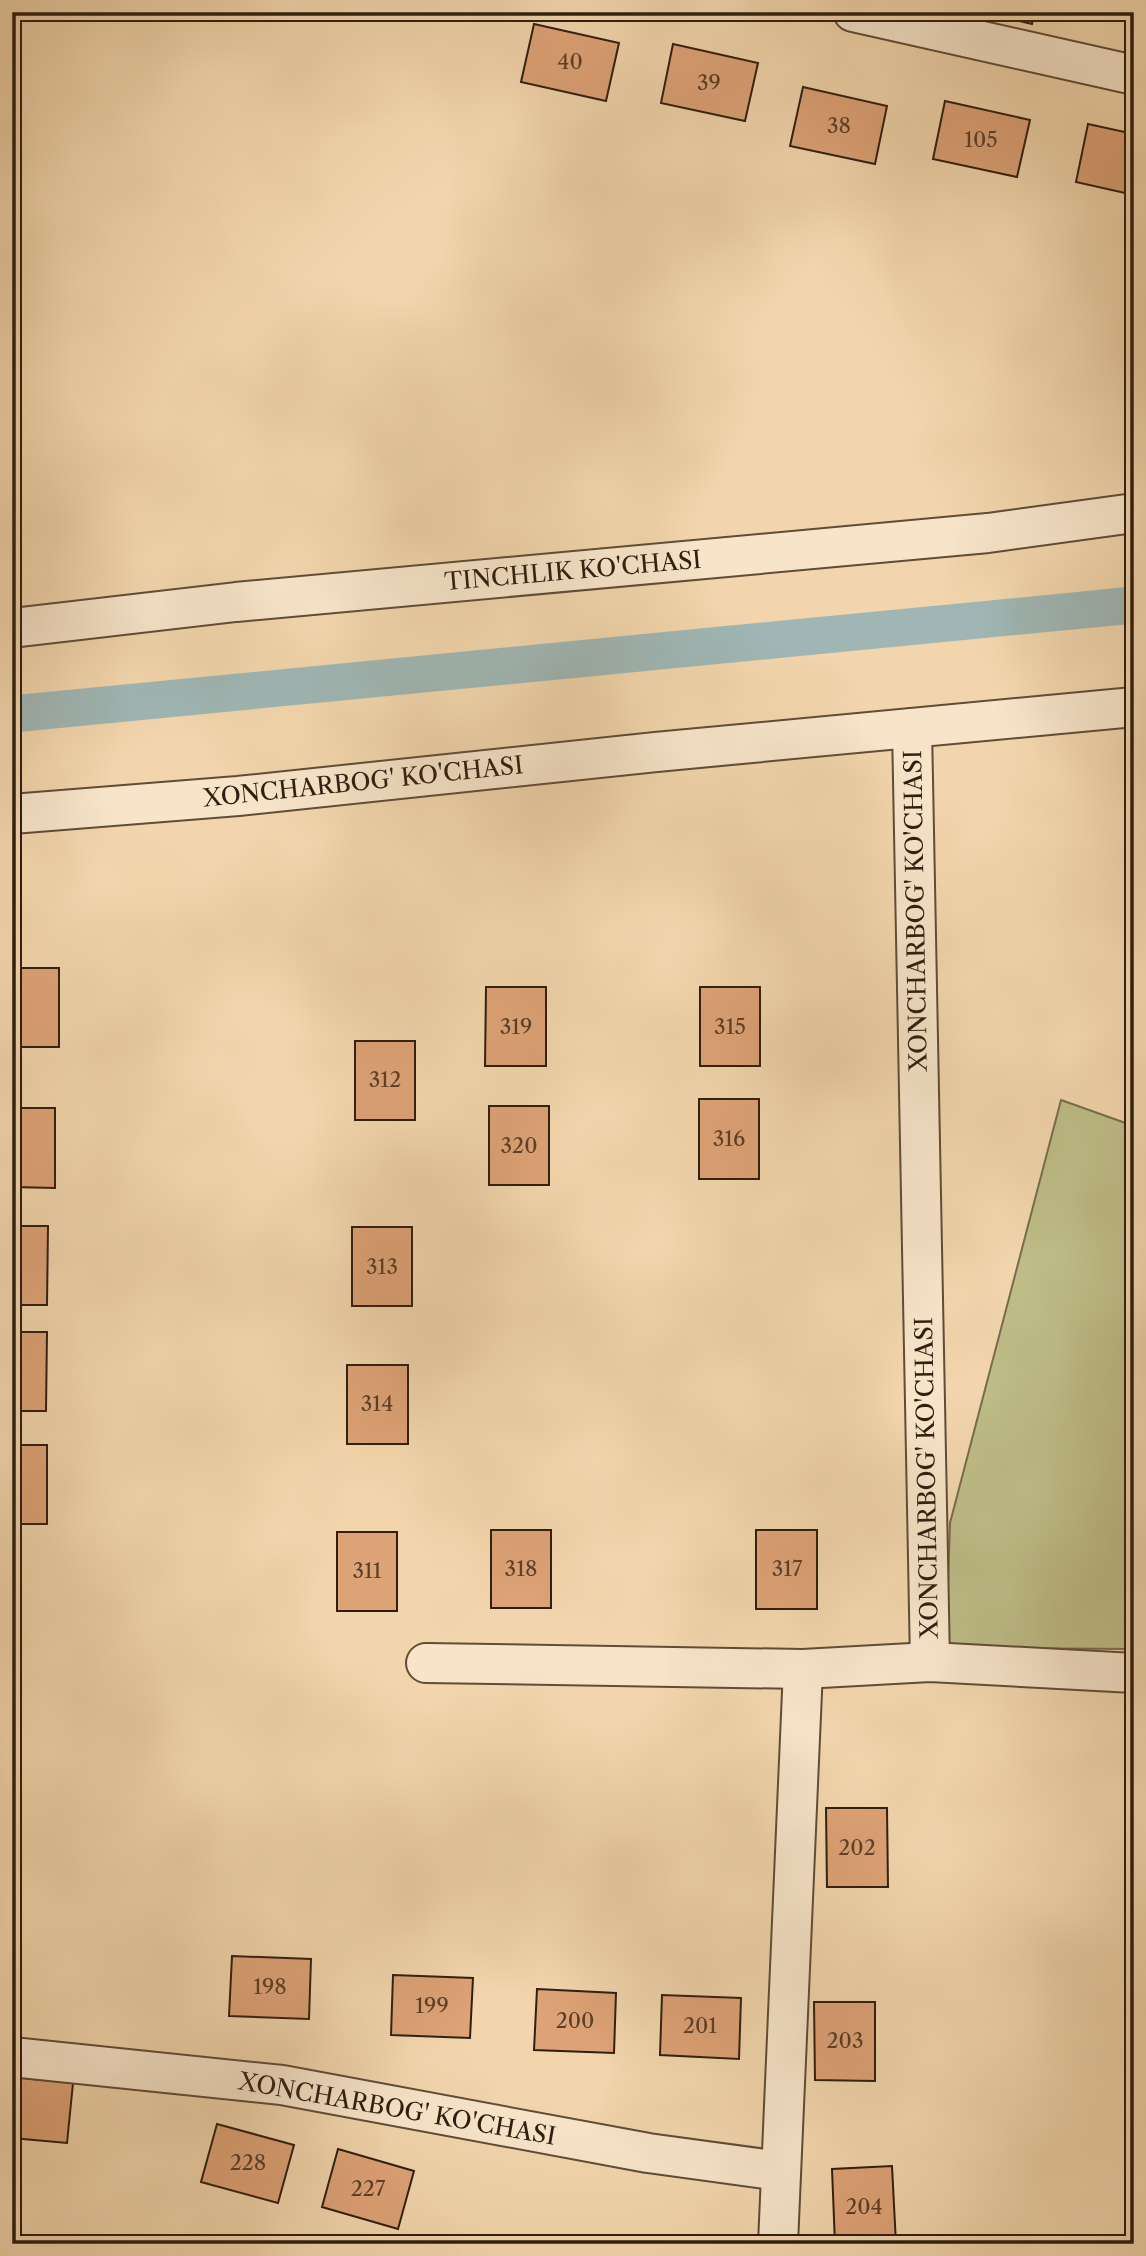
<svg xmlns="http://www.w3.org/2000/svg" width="1146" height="2256" font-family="'Libre Caslon Text',serif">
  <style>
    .green { fill: #bebc87; stroke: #776d4c; stroke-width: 2 }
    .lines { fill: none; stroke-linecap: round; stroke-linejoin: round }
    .canal { stroke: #9fb6b4; stroke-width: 37 }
    .building { fill: #dda276; stroke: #301e11; stroke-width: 2 }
    .street-casing { stroke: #604c38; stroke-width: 42 }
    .street { stroke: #f7e4c9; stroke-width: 38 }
    .labels { text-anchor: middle; stroke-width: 6; stroke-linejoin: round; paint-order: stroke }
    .number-label { font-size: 21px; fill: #5b3f2a }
    .street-label { font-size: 24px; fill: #301e11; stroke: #f7e4c9 }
  </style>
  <rect width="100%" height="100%" fill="#f2d5ac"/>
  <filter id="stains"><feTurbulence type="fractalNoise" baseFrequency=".00286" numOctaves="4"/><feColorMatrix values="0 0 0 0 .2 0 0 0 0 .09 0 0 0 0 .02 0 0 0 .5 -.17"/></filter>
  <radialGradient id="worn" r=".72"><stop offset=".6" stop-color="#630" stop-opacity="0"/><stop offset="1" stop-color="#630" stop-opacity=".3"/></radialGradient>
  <polygon class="green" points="1061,1100 1134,1126 1134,1649 946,1648 950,1523"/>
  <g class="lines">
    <polyline class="canal" points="12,714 1134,605"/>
  </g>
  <g class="building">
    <polygon points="390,12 427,12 426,20"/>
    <polygon points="980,12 1034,12 1032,24"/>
    <polygon points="534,24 619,43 606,101 521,82"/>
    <polygon points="673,44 758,63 745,121 661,103"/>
    <polygon points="803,87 887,106 875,164 790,146"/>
    <polygon points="945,101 1030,120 1017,177 933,159"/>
    <polygon points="1088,124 1134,134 1134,195 1076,182"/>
    <rect x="12" y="968" width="47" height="79"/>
    <polygon points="486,987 546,987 546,1066 485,1066"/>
    <rect x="700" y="987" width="60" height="79"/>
    <rect x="355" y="1041" width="60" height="79"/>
    <rect x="699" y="1099" width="60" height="80"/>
    <rect x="489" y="1106" width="60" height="79"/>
    <polygon points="12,1108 55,1108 55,1188 12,1187"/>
    <polygon points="12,1226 48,1226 47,1305 12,1305"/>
    <rect x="352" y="1227" width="60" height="79"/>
    <polygon points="12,1332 47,1332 46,1411 12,1411"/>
    <rect x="347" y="1365" width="61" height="79"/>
    <rect x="12" y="1445" width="35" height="79"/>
    <rect x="491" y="1530" width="60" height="78"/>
    <rect x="756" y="1530" width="61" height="79"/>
    <rect x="337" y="1532" width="60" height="79"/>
    <polygon points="12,1555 19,1555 17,1616 12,1616"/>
    <polygon points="826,1808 887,1808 888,1887 827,1887"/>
    <polygon points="232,1956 311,1959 309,2019 229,2016"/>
    <polygon points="393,1975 473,1978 470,2038 391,2035"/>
    <polygon points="537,1989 616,1993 614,2053 534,2050"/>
    <polygon points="662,1995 741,1998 739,2059 660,2055"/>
    <polygon points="814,2002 875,2002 875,2081 815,2080"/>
    <polygon points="12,2077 73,2083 67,2143 12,2138"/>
    <polygon points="217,2124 294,2145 278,2203 201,2182"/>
    <polygon points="338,2149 414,2171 398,2229 322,2207"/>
    <polygon points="892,2166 896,2244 835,2244 832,2169"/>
  </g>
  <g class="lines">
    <g class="street-casing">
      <g id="street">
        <polyline points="853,12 1134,75"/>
        <polyline points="12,628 236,602 988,533 1134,513"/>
        <polyline points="912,728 930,1662"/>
        <polyline points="12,814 238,796 656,752 1134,707"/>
        <polyline points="426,1663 803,1669 930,1662 1134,1673"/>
        <polyline points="12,2057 282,2085 648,2153 780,2171"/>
        <polyline points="778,2244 803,1669"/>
      </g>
    </g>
    <use href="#street" class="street"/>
  </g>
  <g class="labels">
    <g class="number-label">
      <text x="570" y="69">40</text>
      <text x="709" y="90">39</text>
      <text x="839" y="133">38</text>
      <text x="981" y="147">105</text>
      <text x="516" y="1034">319</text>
      <text x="730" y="1034">315</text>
      <text x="385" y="1087">312</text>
      <text x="729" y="1146">316</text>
      <text x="519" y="1153">320</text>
      <text x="382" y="1274">313</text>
      <text x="377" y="1411">314</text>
      <text x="521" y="1576">318</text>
      <text x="787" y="1576">317</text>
      <text x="367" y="1578">311</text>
      <text x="857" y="1855">202</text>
      <text x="270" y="1994">198</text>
      <text x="432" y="2013">199</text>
      <text x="575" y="2028">200</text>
      <text x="700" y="2033">201</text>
      <text x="845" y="2048">203</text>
      <text x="248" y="2170">228</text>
      <text x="368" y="2196">227</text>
      <text x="864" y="2214">204</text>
    </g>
    <g class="street-label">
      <text transform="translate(573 571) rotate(-5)" y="8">TINCHLIK KO'CHASI</text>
      <text transform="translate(363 782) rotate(-6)" y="8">XONCHARBOG' KO'CHASI</text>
      <text transform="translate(916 911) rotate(-91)" y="8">XONCHARBOG' KO'CHASI</text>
      <text transform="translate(927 1478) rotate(-91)" y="8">XONCHARBOG' KO'CHASI</text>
      <text transform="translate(397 2109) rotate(10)" y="8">XONCHARBOG' KO'CHASI</text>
    </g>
  </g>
  <rect width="1146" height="2256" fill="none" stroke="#f2d5ac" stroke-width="42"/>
  <rect x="14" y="14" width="1118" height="2228" fill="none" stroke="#301e11" stroke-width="3.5"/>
  <rect x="21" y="21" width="1104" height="2214" fill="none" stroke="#301e11" stroke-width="2"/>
  <rect width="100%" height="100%" filter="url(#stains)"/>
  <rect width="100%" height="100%" fill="url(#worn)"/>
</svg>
